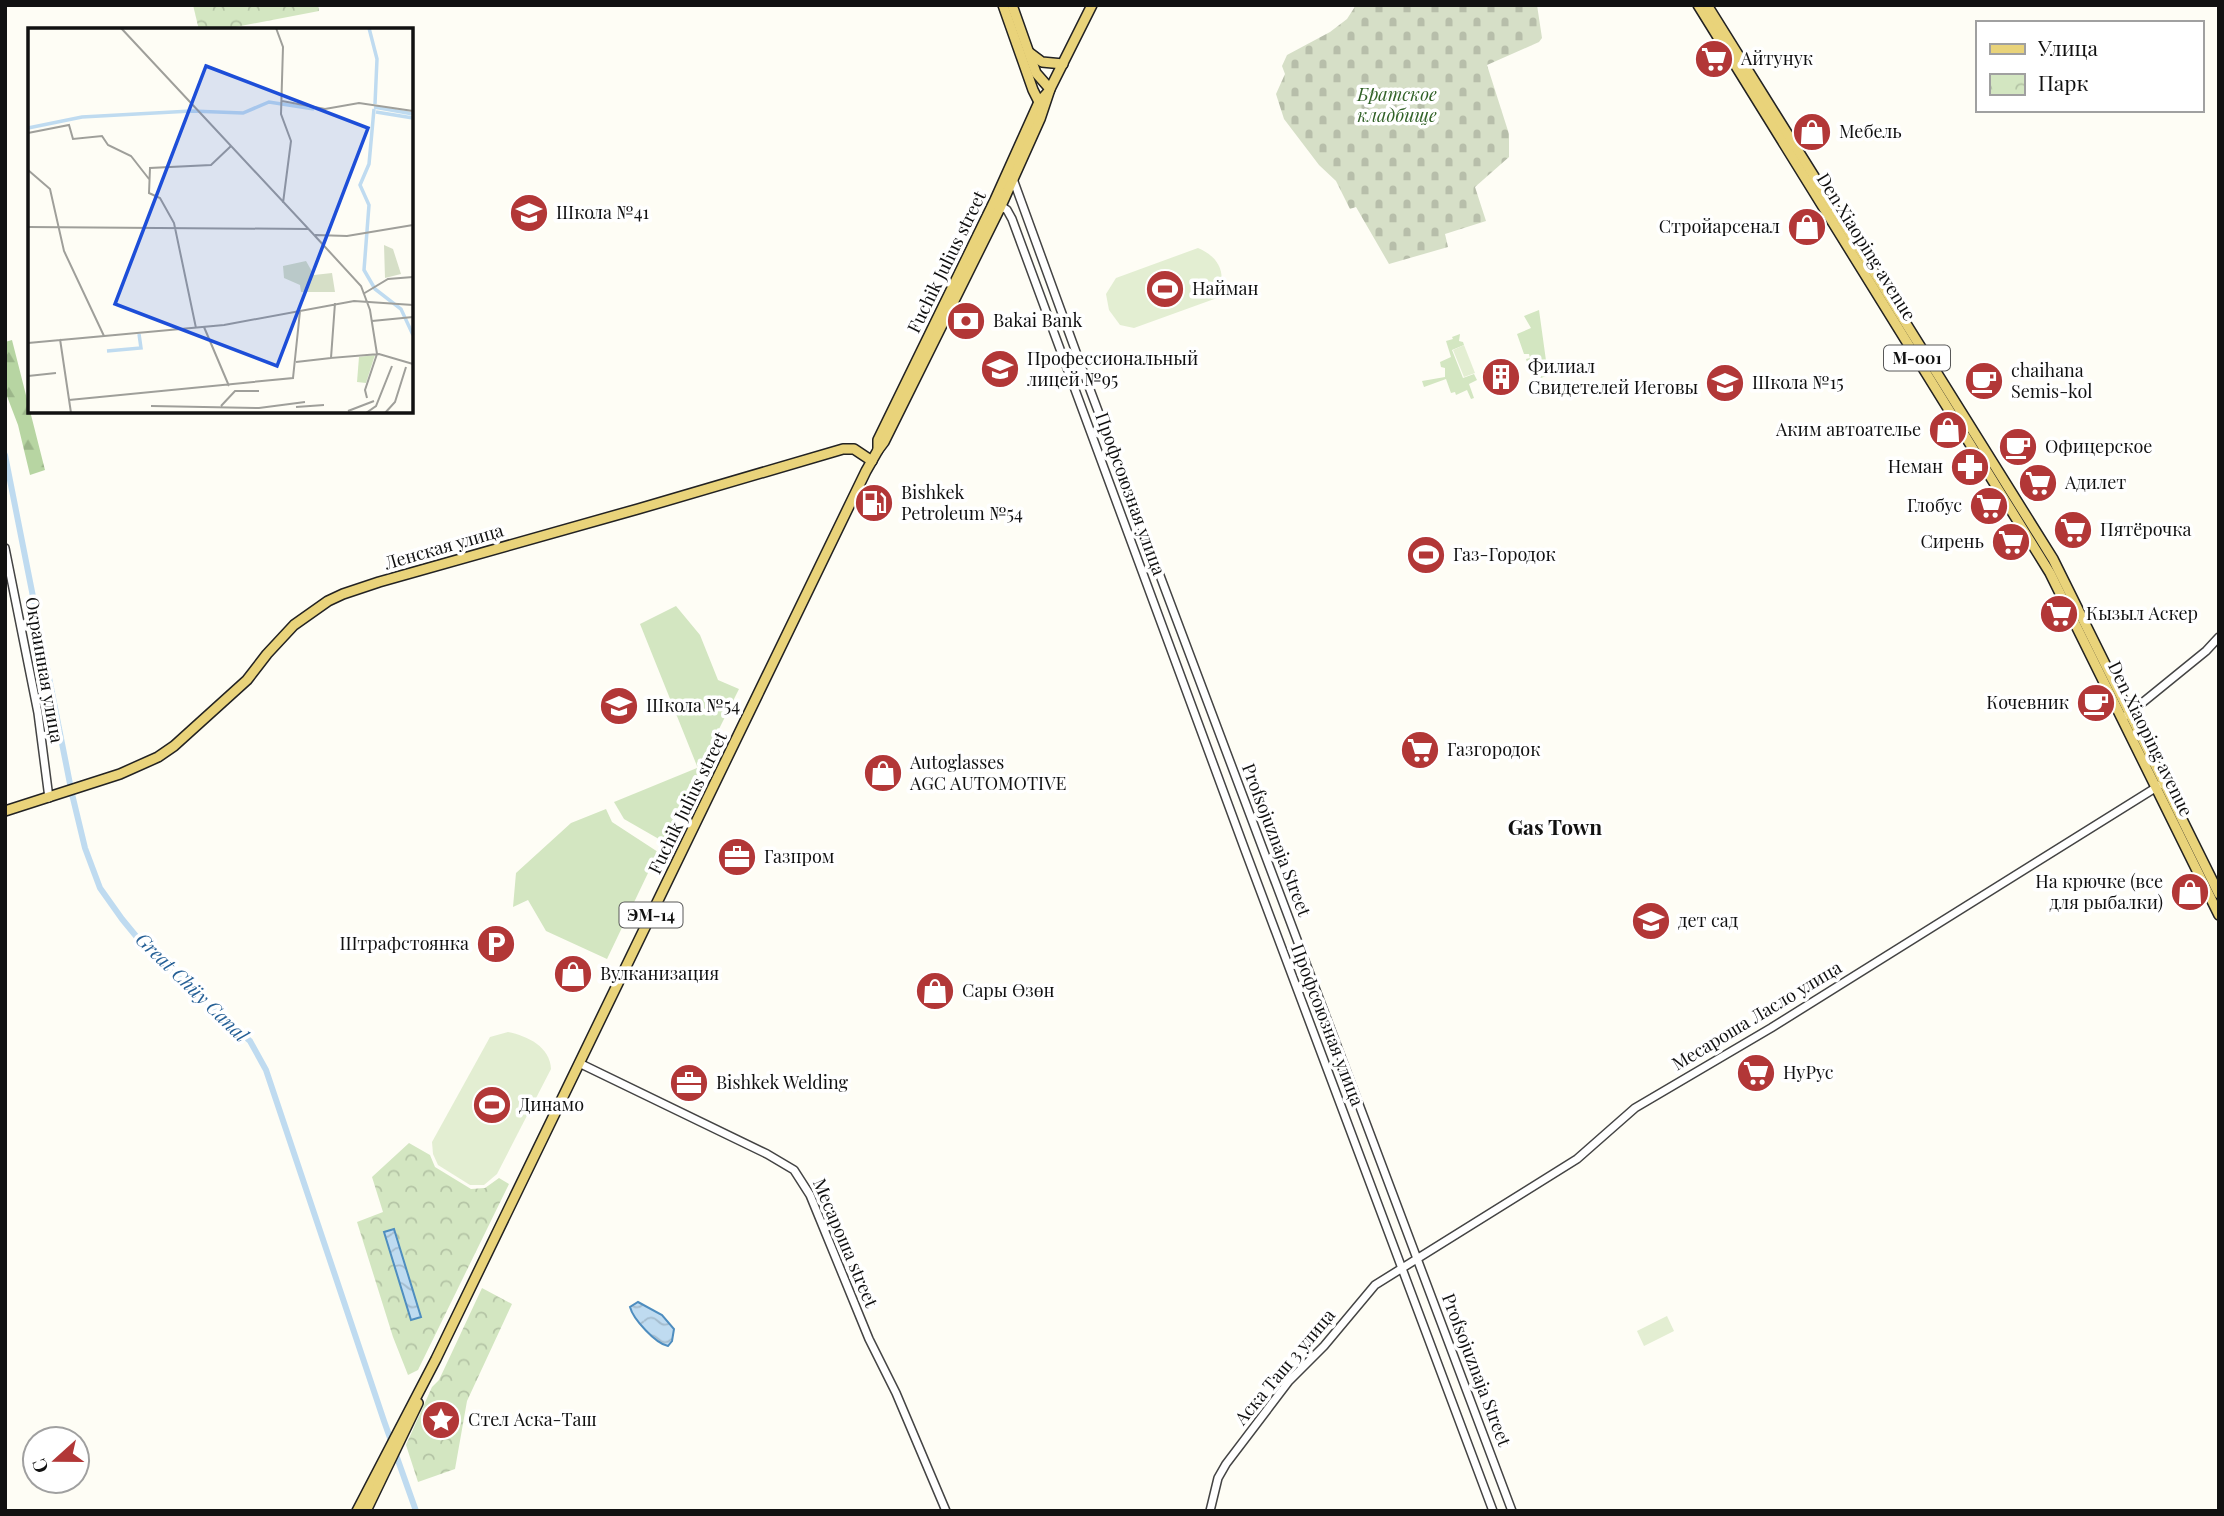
<svg xmlns="http://www.w3.org/2000/svg" width="2224" height="1516" font-family="'Playfair Display',serif">
  <style>
    .grass { fill: #d3e6c1 }
    .forest { fill: url(#forest-firs) }
    .cemetery { fill: url(#cemetery-stones) }
    .park { fill: url(#park-crowns) }
    .pitch { fill: #e3eed2 }
    .water { fill: url(#water-waves); stroke: #4e8dbf; stroke-width: 2 }
    .lines { fill: none; stroke-linecap: round; stroke-linejoin: round }
    .canal { stroke: #bfdbf0; stroke-width: 6 }
    .minor-casing { stroke: #444; stroke-width: 10 }
    .major-casing { stroke: #222; stroke-width: 12 }
    .minor { stroke: #fff; stroke-width: 7 }
    .major { stroke: #e9d37a; stroke-width: 9 }
    .labels { text-anchor: middle; stroke-width: 7; stroke-linejoin: round; paint-order: stroke }
    .shield { fill: #fff; stroke: #585858; stroke-width: 2 }
    .shield-label { font-size: 16px; font-weight: bold; fill: #111 }
    .poi-label { font-size: 18px; fill: #111; stroke: #fff; text-anchor: start }
    .park-label { font-size: 18px; font-style: italic; fill: #316227; stroke: #fff }
    .street-label { font-size: 18px; fill: #111; stroke: #fff }
    .water-label { font-size: 19px; font-style: italic; fill: #266096; stroke: #fff }
    .quarter-label { font-size: 21px; font-weight: bold; fill: #111; stroke: #fff }
    .inset-river { fill: none; stroke: #bfdbf0; stroke-width: 3.5 }
    .inset-road { fill: none; stroke: #9f9f9a; stroke-width: 2 }
    .view { fill: #1d4ed8; fill-opacity: 0.15; stroke: #1d4ed8; stroke-width: 3.5 }
    .inset-edge { fill: none; stroke: #111; stroke-width: 3.5 }
  </style>
  <defs>
    <pattern id="forest-firs" width="22" height="20" patternUnits="userSpaceOnUse" patternTransform="scale(1.75)"><rect width="22" height="20" fill="#b7d5a2"/><path d="M5 1l3.5 6h-7zM16 11l3.5 6h-7z" fill="#9cb68a"/></pattern>
    <pattern id="cemetery-stones" width="16" height="16" patternUnits="userSpaceOnUse" patternTransform="scale(1.75)"><rect width="16" height="16" fill="#d6dfc7"/><path d="M2 7V4a2 2 0 0 1 4 0v3zM10 15v-3a2 2 0 0 1 4 0v3z" fill="#b7beaa"/></pattern>
    <pattern id="park-crowns" width="20" height="18" patternUnits="userSpaceOnUse" patternTransform="scale(1.75)"><rect width="20" height="18" fill="#d3e6c1"/><path d="M2 6a3 3 0 1 1 6 0M12 15a3 3 0 1 1 6 0" fill="none" stroke="#b4c4a5"/></pattern>
    <pattern id="water-waves" width="16" height="10" patternUnits="userSpaceOnUse" patternTransform="scale(1.75)"><rect width="16" height="10" fill="#bfdbf0"/><path d="M0 5q4-4 8 0t8 0" fill="none" stroke="#a3bbcd"/></pattern>
  </defs>
  <rect width="100%" height="100%" fill="#fefdf5"/>
  <g class="grass">
    <polygon points="1539,310 1548,375 1534,381 1531,374 1541,367 1538,361 1531,363 1527,362 1526,359 1530,358 1529,354 1524,354 1517,334 1531,328 1524,316"/>
    <polygon points="1460,334 1459,341 1463,342 1464,345 1452,350 1463,378 1474,374 1477,380 1469,384 1474,398 1471,399 1467,390 1456,395 1455,392 1451,393 1446,379 1424,387 1422,381 1445,377 1445,368 1441,367 1440,362 1451,357 1446,341 1453,339 1452,337"/>
    <polygon points="676,606 700,635 718,680 739,689 700,767 697,766 640,624"/>
    <polygon points="697,768 700,770 664,842 624,819 614,802"/>
    <polygon points="606,809 612,822 658,852 607,959 546,931 528,900 513,907 516,873 571,823"/>
  </g>
  <polygon class="forest" points="12,340 45,470 30,475 18,425 5,391 5,342"/>
  <polygon class="cemetery" points="1356,5 1537,5 1542,38 1539,42 1487,65 1509,134 1509,157 1475,187 1486,221 1445,234 1448,247 1389,264 1356,207 1350,209 1336,181 1319,165 1284,119 1276,94 1285,74 1282,66 1287,55 1330,32 1347,19"/>
  <g class="park">
    <polygon points="193,5 318,5 319,11 220,30 199,30"/>
    <polygon points="409,1143 430,1155 435,1167 471,1189 485,1188 499,1178 509,1184 418,1370 408,1375 393,1337 357,1222 383,1212 372,1177"/>
    <polygon points="482,1288 512,1304 467,1401 455,1469 418,1482 406,1445 432,1387 439,1380"/>
  </g>
  <g class="pitch">
    <path d="M1198,248C1221,258 1227,275 1217,298L1134,328L1120,325L1109,310L1106,294L1116,278Z"/>
    <polygon points="1464,345 1475,373 1464,377 1453,350"/>
    <path d="M508,1032C528,1036 550,1047 551,1069L497,1174L484,1185H470L438,1165L433,1154L432,1142L490,1037Z"/>
    <polygon points="1667,1316 1674,1331 1644,1346 1637,1331"/>
  </g>
  <g class="water">
    <polygon points="394,1229 421,1317 411,1320 384,1232"/>
    <path d="M638,1302L662,1315L674,1329L672,1341L668,1346C656,1344 633,1319 630,1307Z"/>
  </g>
  <g class="lines">
    <polyline class="canal" points="5,455 72,794 85,848 100,888 122,919 145,947 250,1041 266,1070 384,1421 416,1511"/>
    <g class="minor-casing">
      <g id="minor">
        <polyline points="1013,179 1080,363 1512,1511"/>
        <polyline points="998,204 1007,210 1012,219 1245,850 1493,1511"/>
        <polyline points="5,548 38,713 49,798"/>
        <polyline points="2126,716 2206,651 2219,637"/>
        <polyline points="579,1063 767,1154 794,1170 810,1195 869,1339 896,1393 946,1511"/>
        <polyline points="1210,1511 1218,1478 1226,1464 1289,1381 1324,1346 1375,1285 1577,1159 1635,1108 1771,1028 2160,785"/>
      </g>
    </g>
    <g class="major-casing">
      <g id="major">
        <polyline points="1003,5 1033,90 1039,102 1042,103"/>
        <polyline points="1012,5 1036,73 1050,89"/>
        <polyline points="1698,5 2050,573 2219,915"/>
        <polyline points="1707,5 2053,559 2219,894"/>
        <polyline points="1030,53 1042,62 1063,64"/>
        <polyline points="878,450 878,440 994,202 1039,102 1049,91"/>
        <polyline points="5,811 120,774 158,757 174,746 247,680 267,654 294,625 328,601 343,594 379,582 638,509 843,449 854,449 872,461"/>
        <polyline points="357,1511 436,1359 866,471 878,450 884,442 1001,206 1040,119 1050,89 1092,5"/>
        <polyline points="366,1511 418,1403"/>
      </g>
    </g>
    <use href="#minor" class="minor"/>
    <use href="#major" class="major"/>
  </g>
  <defs>
    <g id="supermarket-disc" transform="scale(2.0125)"><circle r="9.5" fill="#b23737" stroke="#fff"/><path d="M-6-5.5h2.5l.6 2H6L4.5 2H-2.5L-4.4-4H-6ZM-1.5 3.2a1.3 1.3 0 1 0 .1 0ZM3 3.2a1.3 1.3 0 1 0 .1 0Z" fill="#fff"/></g>
    <g id="shop-disc" transform="scale(2.0125)"><circle r="9.5" fill="#b23737" stroke="#fff"/><path d="M-5-2.5h2.3a2.7 3.5 0 0 1 5.4 0H5L5.5 6h-11ZM-1.5-2.5h3a1.5 2.3 0 0 0-3 0Z" fill="#fff"/></g>
    <g id="school-disc" transform="scale(2.0125)"><circle r="9.5" fill="#b23737" stroke="#fff"/><path d="M0-5L7-2L0 1L-7-2ZM-4 1L0 2.5L4 1V4Q0 6-4 4Z" fill="#fff"/></g>
    <g id="stadium-disc" transform="scale(2.0125)"><circle r="9.5" fill="#b23737" stroke="#fff"/><path d="M0-5a6.5 5 0 1 0 0 10a6.5 5 0 1 0 0-10ZM-3.5-1.8h7v3.6h-7Z" fill="#fff"/></g>
    <g id="bank-disc" transform="scale(2.0125)"><circle r="9.5" fill="#b23737" stroke="#fff"/><path d="M-6-4H6V4H-6ZM0-2.3a2.3 2.3 0 1 0 0 4.6a2.3 2.3 0 1 0 0-4.6Z" fill="#fff"/></g>
    <g id="university-disc" transform="scale(2.0125)"><circle r="9.5" fill="#b23737" stroke="#fff"/><path d="M0-5L7-2L0 1L-7-2ZM-4 1L0 2.5L4 1V4Q0 6-4 4Z" fill="#fff"/></g>
    <g id="building-disc" transform="scale(2.0125)"><circle r="9.5" fill="#b23737" stroke="#fff"/><path d="M-4-6H4V6H1V3H-1V6H-4ZM-2.5-4.3h1.7v1.8h-1.7ZM.8-4.3h1.7v1.8H.8ZM-2.5-1h1.7V.8h-1.7ZM.8-1h1.7V.8H.8Z" fill="#fff"/></g>
    <g id="cafe-disc" transform="scale(2.0125)"><circle r="9.5" fill="#b23737" stroke="#fff"/><path d="M-5.5-4.5H6V0H3Q3 3.5 0 3.5H-2.5Q-5.5 3.5-5.5 0ZM3-3.2v2h1.7v-2ZM-6 4.5H4V6H-6Z" fill="#fff"/></g>
    <g id="pharmacy-disc" transform="scale(2.0125)"><circle r="9.5" fill="#b23737" stroke="#fff"/><path d="M-2-6h4v4h4v4h-4v4h-4v-4h-4v-4h4Z" fill="#fff"/></g>
    <g id="fuel-disc" transform="scale(2.0125)"><circle r="9.5" fill="#b23737" stroke="#fff"/><path d="M-5.5-6h7V0h2V4h1.3V-2.5L3-4.5l.8-.8L6-3V5H2.5V1h-1V6h-7ZM-4.2-4.7v3.2H.2V-4.7Z" fill="#fff"/></g>
    <g id="office-disc" transform="scale(2.0125)"><circle r="9.5" fill="#b23737" stroke="#fff"/><path d="M-6-3h4V-5.5h4V-3h4V5H-6ZM-1-4.5V-3h2v-1.5ZM-6 0V1H6V0Z" fill="#fff"/></g>
    <g id="parking-disc" transform="scale(2.0125)"><circle r="9.5" fill="#b23737" stroke="#fff"/><path d="M-3.5-5.5H1a3.5 3.5 0 0 1 0 7H-1V5.5H-3.5ZM-1-3.4V-.6H.8a1.4 1.4 0 0 0 0-2.8Z" fill="#fff"/></g>
    <g id="sight-disc" transform="scale(2.0125)"><circle r="9.5" fill="#b23737" stroke="#fff"/><path d="M0-6L1.8-2.2L6-1.7L2.9 1.2L3.7 5.4L0 3.3L-3.7 5.4L-2.9 1.2L-6-1.7L-1.8-2.2Z" fill="#fff"/></g>
  </defs>
  <g fill-rule="evenodd">
    <use href="#supermarket-disc" x="1714" y="59"/>
    <use href="#shop-disc" x="1812" y="132"/>
    <use href="#school-disc" x="529" y="213"/>
    <use href="#shop-disc" x="1807" y="227"/>
    <use href="#stadium-disc" x="1165" y="289"/>
    <use href="#bank-disc" x="966" y="321"/>
    <use href="#university-disc" x="1000" y="369"/>
    <use href="#building-disc" x="1501" y="377"/>
    <use href="#cafe-disc" x="1984" y="381"/>
    <use href="#school-disc" x="1725" y="383"/>
    <use href="#shop-disc" x="1948" y="430"/>
    <use href="#cafe-disc" x="2018" y="447"/>
    <use href="#pharmacy-disc" x="1970" y="467"/>
    <use href="#supermarket-disc" x="2038" y="483"/>
    <use href="#fuel-disc" x="874" y="503"/>
    <use href="#supermarket-disc" x="1989" y="506"/>
    <use href="#supermarket-disc" x="2073" y="530"/>
    <use href="#supermarket-disc" x="2011" y="542"/>
    <use href="#stadium-disc" x="1426" y="555"/>
    <use href="#supermarket-disc" x="2059" y="614"/>
    <use href="#cafe-disc" x="2096" y="703"/>
    <use href="#school-disc" x="619" y="706"/>
    <use href="#supermarket-disc" x="1420" y="750"/>
    <use href="#shop-disc" x="883" y="773"/>
    <use href="#office-disc" x="737" y="857"/>
    <use href="#shop-disc" x="2190" y="892"/>
    <use href="#school-disc" x="1651" y="921"/>
    <use href="#parking-disc" x="496" y="944"/>
    <use href="#shop-disc" x="573" y="974"/>
    <use href="#shop-disc" x="935" y="991"/>
    <use href="#supermarket-disc" x="1756" y="1073"/>
    <use href="#office-disc" x="689" y="1083"/>
    <use href="#stadium-disc" x="492" y="1105"/>
    <use href="#sight-disc" x="441" y="1420"/>
  </g>
  <g class="labels">
    <g class="shield">
      <rect x="1884" y="345.5" width="66" height="25" rx="5"/>
      <rect x="619.5" y="902.5" width="63" height="25" rx="5"/>
    </g>
    <g class="shield-label">
      <text x="1917" y="364">M-001</text>
      <text x="651" y="921">ЭМ-14</text>
    </g>
    <g class="poi-label">
      <text x="1741" y="65">Айтунук</text>
      <text x="1839" y="138">Мебель</text>
      <text x="556" y="219">Школа №41</text>
      <text x="1780" y="233" text-anchor="end">Стройарсенал</text>
      <text x="1192" y="295">Найман</text>
      <text x="993" y="327">Bakai Bank</text>
      <text x="1027" y="365">Профессиональный<tspan x="1027" dy="21">лицей №95</tspan></text>
      <text x="1528" y="373">Филиал<tspan x="1528" dy="21">Свидетелей Иеговы</tspan></text>
      <text x="2011" y="377">chaihana<tspan x="2011" dy="21">Semis-kol</tspan></text>
      <text x="1752" y="389">Школа №15</text>
      <text x="1921" y="436" text-anchor="end">Аким автоателье</text>
      <text x="2045" y="453">Офицерское</text>
      <text x="1943" y="473" text-anchor="end">Неман</text>
      <text x="2065" y="489">Адилет</text>
      <text x="901" y="499">Bishkek<tspan x="901" dy="21">Petroleum №54</tspan></text>
      <text x="1962" y="512" text-anchor="end">Глобус</text>
      <text x="2100" y="536">Пятёрочка</text>
      <text x="1984" y="548" text-anchor="end">Сирень</text>
      <text x="1453" y="561">Газ-Городок</text>
      <text x="2086" y="620">Кызыл Аскер</text>
      <text x="2069" y="709" text-anchor="end">Кочевник</text>
      <text x="646" y="712">Школа №54</text>
      <text x="1447" y="756">Газгородок</text>
      <text x="910" y="769">Autoglasses<tspan x="910" dy="21">AGC AUTOMOTIVE</tspan></text>
      <text x="764" y="863">Газпром</text>
      <text x="2163" y="888" text-anchor="end">На крючке (все<tspan x="2163" dy="21">для рыбалки)</tspan></text>
      <text x="1678" y="927">дет сад</text>
      <text x="469" y="950" text-anchor="end">Штрафстоянка</text>
      <text x="600" y="980">Вулканизация</text>
      <text x="962" y="997">Сары Өзөн</text>
      <text x="1783" y="1079">НуРус</text>
      <text x="716" y="1089">Bishkek Welding</text>
      <text x="519" y="1111">Динамо</text>
      <text x="468" y="1426">Стел Аска-Таш</text>
    </g>
    <g class="park-label">
      <text x="1397" y="101">Братское<tspan x="1397" dy="21">кладбище</tspan></text>
    </g>
    <g class="street-label">
      <text transform="translate(1866 247) rotate(58)" y="6">Den Xiaoping avenue</text>
      <text transform="translate(947 262) rotate(-64)" y="6">Fuchik Julius street</text>
      <text transform="translate(1130 494) rotate(70)" y="6">Профсоюзная улица</text>
      <text transform="translate(444 547) rotate(-16)" y="6">Ленская улица</text>
      <text transform="translate(44 670) rotate(80)" y="6">Окраинная улица</text>
      <text transform="translate(2150 739) rotate(64)" y="6">Den Xiaoping avenue</text>
      <text transform="translate(688 803) rotate(-64)" y="6">Fuchik Julius street</text>
      <text transform="translate(1276 840) rotate(69)" y="6">Profsojuznaja Street</text>
      <text transform="translate(1757 1016) rotate(-31)" y="6">Месароша Ласло улица</text>
      <text transform="translate(1327 1025) rotate(69)" y="6">Профсоюзная улица</text>
      <text transform="translate(845 1243) rotate(67)" y="6">Месароша street</text>
      <text transform="translate(1285 1367) rotate(-50)" y="6">Аска Таш 3 улица</text>
      <text transform="translate(1476 1370) rotate(69)" y="6">Profsojuznaja Street</text>
    </g>
    <g class="water-label">
      <text transform="translate(192 987) rotate(44)" y="7">Great Chüy Canal</text>
    </g>
    <g class="quarter-label">
      <text x="1555" y="835">Gas Town</text>
    </g>
  </g>
  <g transform="translate(28 28)">
    <rect width="385" height="385" fill="#fefdf5"/>
    <path d="M356,217L365,221L373,246L357,250ZM278,233L286,247L304,245L307,264H273L272,257L256,250L255,238Z" fill="#d6dfc7"/>
    <path d="M347,327L338,355L329,354L331,329Z" fill="#d3e6c1"/>
    <path class="inset-river" d="M341,0L349,31L347,76M346,79L385,86M346,81L341,136L332,157L341,177L336,242L347,261L373,281L385,307M348,84L385,90M0,100L54,89L163,83L215,85L241,74L286,81M79,323L113,320L111,306"/>
    <path class="inset-road" d="M93,0L288,209M248,0L255,19L253,86L263,113L255,175M254,73L297,81L331,75L385,83M0,105L41,97L45,111L74,108L80,117L103,128L121,151M0,142L22,161L36,223L76,308M0,199L280,201M287,207L319,208L385,197M287,208L333,258L342,282L349,326M335,266L360,251L385,249M307,275L303,330L351,326L385,336M344,293L385,289M176,299L201,358M168,300L146,195L132,170L121,165L122,140L183,137L203,118M32,311L43,385M0,315L196,297L326,273L385,277M268,334L303,330M0,348L28,345M339,370L337,362L349,326M41,372L265,350L272,283M123,378L231,380L277,374M193,378L207,363H231M268,379L296,377M320,383L346,373M338,385L348,378L364,338M357,385L367,374L378,339"/>
    <path class="view" d="M178,38L340,100L249,338L87,276Z"/>
    <rect width="385" height="385" class="inset-edge"/>
  </g>
  <rect width="2224" height="1516" fill="none" stroke="#111111" stroke-width="14"/>
  <rect x="1976" y="21" width="228" height="91" fill="#ffffff" stroke="#a0a0a0" stroke-width="2"/>
  <rect x="1990" y="44" width="35" height="10" fill="#e9d37a" stroke="#a0a0a0" stroke-width="2"/>
  <text x="2038" y="56" font-size="21" fill="#111111">Улица</text>
  <rect x="1990" y="74" width="35" height="21" fill="url(#park-crowns)" stroke="#a0a0a0" stroke-width="2"/>
  <text x="2038" y="91" font-size="21" fill="#111111">Парк</text>
  <g transform="translate(56 1460) rotate(249)"><circle r="33" fill="#ffffff" stroke="#a0a0a0" stroke-width="2"/>
  <path d="M0-5L12 26L0 18L-12 26Z" fill="#b23737"/>
  <text y="-10" font-size="19" font-weight="bold" text-anchor="middle" fill="#111111">С</text>
  </g>
</svg>
